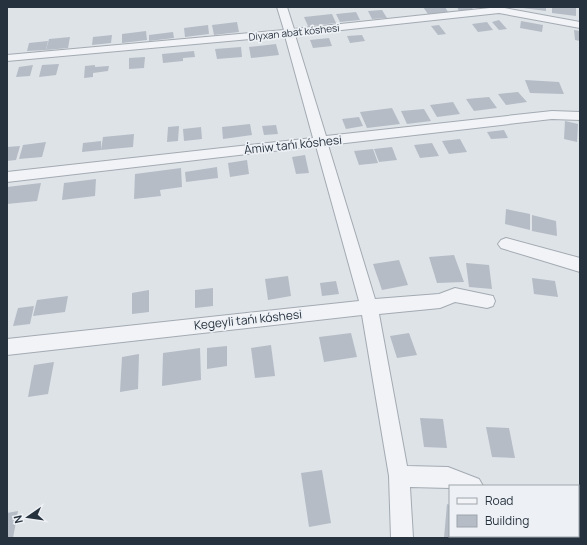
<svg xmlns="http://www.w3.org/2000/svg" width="587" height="545" font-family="Manrope,sans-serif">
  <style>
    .building { fill: #b5bcc5 }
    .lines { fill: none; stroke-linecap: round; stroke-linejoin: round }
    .street-casing { stroke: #a3aab2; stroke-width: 2 }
    .street { fill: #f1f3f6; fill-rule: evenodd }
    .labels { text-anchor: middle; stroke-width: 3.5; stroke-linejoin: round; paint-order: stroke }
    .far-street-label { font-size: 10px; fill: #27323f; stroke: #edf1f5 }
    .street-label { font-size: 12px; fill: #27323f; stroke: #edf1f5 }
  </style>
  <rect width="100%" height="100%" fill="#dee3e8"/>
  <g class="building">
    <polygon points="423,7 445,7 448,12 428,14"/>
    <polygon points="457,7 471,7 473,9 459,11"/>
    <polygon points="523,7 546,7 546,11 523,8"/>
    <polygon points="552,7 576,7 576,16 552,13"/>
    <polygon points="382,10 387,18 372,19 368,11"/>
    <polygon points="356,12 360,20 340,22 336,14"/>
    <polygon points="332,14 336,23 308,26 304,17"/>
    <polygon points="499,20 507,29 499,30 492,22"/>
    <polygon points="521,21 543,25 542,32 520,28"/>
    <polygon points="237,22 239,32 214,35 212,25"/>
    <polygon points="487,22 493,30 478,32 472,24"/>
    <polygon points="208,25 209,34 185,37 184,28"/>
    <polygon points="439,25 446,34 438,35 431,26"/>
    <polygon points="574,30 580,31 580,41 575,40"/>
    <polygon points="146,31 147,40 122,43 122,34"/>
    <polygon points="173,32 174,38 149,41 149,35"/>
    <polygon points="112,35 111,43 92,45 93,37"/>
    <polygon points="362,35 365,41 350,43 347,36"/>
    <polygon points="70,37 68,48 46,50 49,39"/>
    <polygon points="329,38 332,46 313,48 310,40"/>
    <polygon points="48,41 46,50 27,51 29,43"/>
    <polygon points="276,44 279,55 251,58 249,47"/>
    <polygon points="241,47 242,57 217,59 215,49"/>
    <polygon points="194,51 195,57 183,58 183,61 163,63 162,54"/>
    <polygon points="145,57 144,68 129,69 129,58"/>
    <polygon points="59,64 56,75 39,77 42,65"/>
    <polygon points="33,65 30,76 16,77 19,67"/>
    <polygon points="95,65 95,67 109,66 108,71 93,73 93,77 84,78 85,66"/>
    <polygon points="525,80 559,82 564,94 530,93"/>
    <polygon points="518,92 527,102 506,105 498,94"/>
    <polygon points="489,97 497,108 474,111 466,99"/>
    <polygon points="453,102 460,114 437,117 430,105"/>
    <polygon points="392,108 400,124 367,128 360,112"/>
    <polygon points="424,109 431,121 407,124 401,111"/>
    <polygon points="359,117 363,126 346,129 342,119"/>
    <polygon points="565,121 578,124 577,142 564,139"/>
    <polygon points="250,124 252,135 223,139 222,127"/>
    <polygon points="276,125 278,134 264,135 262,126"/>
    <polygon points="179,126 178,141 167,142 168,127"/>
    <polygon points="201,127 202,139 184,141 183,129"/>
    <polygon points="504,130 508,138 491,139 487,132"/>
    <polygon points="134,134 133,147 101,150 103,137"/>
    <polygon points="460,139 467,152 449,154 442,141"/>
    <polygon points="101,141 101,150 82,152 83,143"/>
    <polygon points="46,142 42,157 19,159 23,145"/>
    <polygon points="432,143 439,156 420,158 414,145"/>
    <polygon points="20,146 16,160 7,161 7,147"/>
    <polygon points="392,147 397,160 379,162 374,149"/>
    <polygon points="373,149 378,163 359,165 354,151"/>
    <polygon points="305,155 309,173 296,174 292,157"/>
    <polygon points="247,160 249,174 230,177 228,163"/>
    <polygon points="217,167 218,178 186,182 185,172"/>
    <polygon points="181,168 182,187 160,190 161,196 134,199 135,174"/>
    <polygon points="96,179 95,196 62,200 64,183"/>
    <polygon points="41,183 37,201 7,204 7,187"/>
    <polygon points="506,209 530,214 530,230 505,224"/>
    <polygon points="532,215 556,221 557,236 532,231"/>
    <polygon points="454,255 464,282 437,283 429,257"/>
    <polygon points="399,260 408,285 382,290 373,264"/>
    <polygon points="466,263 489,265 492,289 469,287"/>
    <polygon points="288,276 291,296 268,300 265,279"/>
    <polygon points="532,278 555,281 558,297 534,294"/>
    <polygon points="336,281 339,294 322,296 320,283"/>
    <polygon points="213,288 213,306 195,308 195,290"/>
    <polygon points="149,290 149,312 132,314 132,293"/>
    <polygon points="68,296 65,312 33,316 37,300"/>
    <polygon points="34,306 30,324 13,326 18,308"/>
    <polygon points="351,333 357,357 324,362 319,337"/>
    <polygon points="409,333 417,355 397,358 390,336"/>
    <polygon points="271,345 275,376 255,378 251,348"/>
    <polygon points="227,346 227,366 207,369 207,348"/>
    <polygon points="200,348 201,380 162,386 163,353"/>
    <polygon points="139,354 138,389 120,392 122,357"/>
    <polygon points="54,362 48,394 28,397 34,365"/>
    <polygon points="420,418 443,419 447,448 424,447"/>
    <polygon points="486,427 509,428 515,458 492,457"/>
    <polygon points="322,470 331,523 309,527 301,473"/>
    <polygon points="447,504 450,505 450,536 480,536 480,538 444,538"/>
    <polygon points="18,511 13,538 7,538 7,513"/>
    <rect x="489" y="536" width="26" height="2"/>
  </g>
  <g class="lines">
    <g class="street-casing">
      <g id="street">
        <polygon points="277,7 287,7 294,29 499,7 580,22 580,28 499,13 295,35 326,136 552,111 580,112 580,120 552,119 328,145 375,299 439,294 455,288 493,296 495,301 493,306 487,308 455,302 440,308 379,314 407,466 448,467 479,479 483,486 450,486 450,488 410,487 413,538 391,538 389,476 362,315 7,355 7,339 359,301 316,146 7,182 7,172 313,138 285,36 7,61 7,55 284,30"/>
        <polygon points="506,238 580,258 580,272 501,248 498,244 501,240"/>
        <polygon points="578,514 580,515 580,537 578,536"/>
      </g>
    </g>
    <use href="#street" class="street"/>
  </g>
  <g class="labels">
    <g class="far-street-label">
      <text transform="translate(294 32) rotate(-6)" y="4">Diyxan abat kóshesi</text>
    </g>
    <g class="street-label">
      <text transform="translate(293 145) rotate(-6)" y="4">Ámiw tańı kóshesi</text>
      <text transform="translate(248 320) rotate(-6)" y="4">Kegeyli tańı kóshesi</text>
    </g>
  </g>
  <rect width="587" height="545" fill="none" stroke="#27323f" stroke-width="16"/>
  <rect x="449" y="485" width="130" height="52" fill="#edf1f5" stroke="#9ea5ac"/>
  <rect x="457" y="498" width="20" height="6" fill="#f1f3f6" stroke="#9ea5ac"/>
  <text x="485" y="505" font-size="12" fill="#27323f">Road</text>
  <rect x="457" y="515" width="20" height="12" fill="#b5bcc5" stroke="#9ea5ac"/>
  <text x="485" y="525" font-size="12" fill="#27323f">Building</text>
  <g transform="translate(28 517) rotate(257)" stroke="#edf1f5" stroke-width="3" paint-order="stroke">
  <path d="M0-3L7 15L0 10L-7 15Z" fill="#27323f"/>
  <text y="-6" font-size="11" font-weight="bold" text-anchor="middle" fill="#27323f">N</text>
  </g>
</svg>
